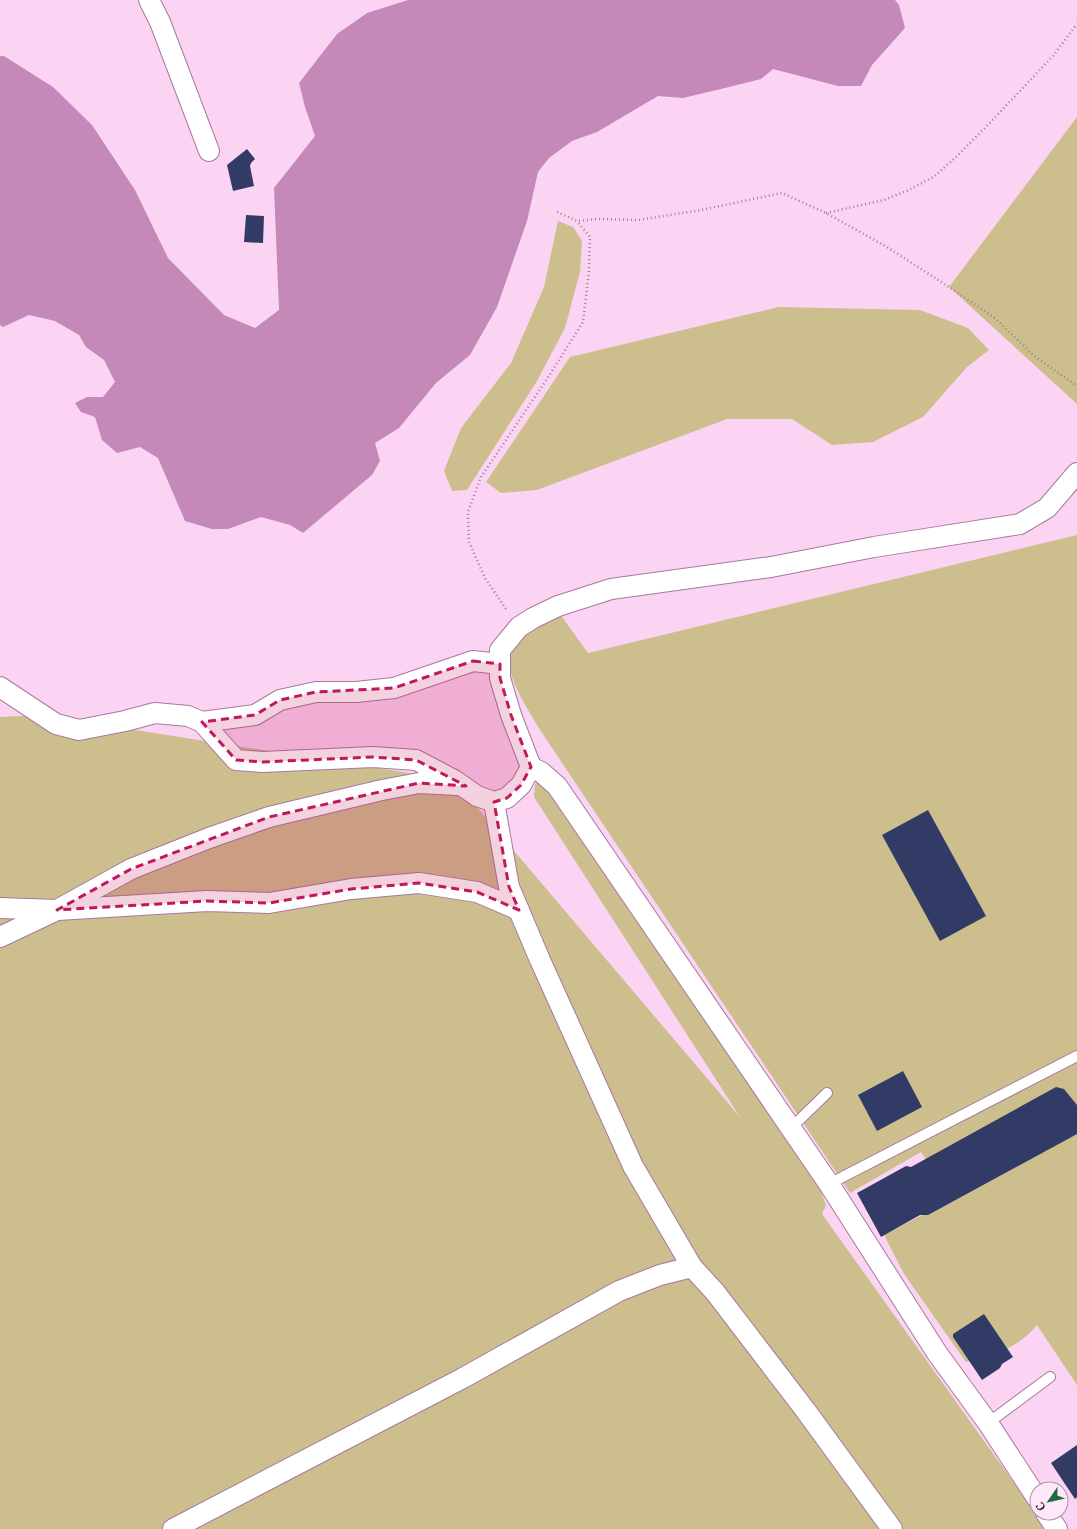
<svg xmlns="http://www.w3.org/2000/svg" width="1077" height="1529" font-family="Merriweather,serif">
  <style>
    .green { fill: #cdbe8e }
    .water { fill: #c488b9 }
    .building { fill: #323b66 }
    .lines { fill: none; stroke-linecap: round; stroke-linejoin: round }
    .lane-casing { stroke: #a6799e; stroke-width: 12 }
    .street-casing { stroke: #a6799e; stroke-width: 22 }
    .path { stroke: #9d7f97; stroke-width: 2.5; stroke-dasharray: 1 3; stroke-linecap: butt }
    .lane { stroke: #fff; stroke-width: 10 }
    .street { stroke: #fff; stroke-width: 20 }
    .marked { fill: #c2185b; fill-opacity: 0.2; stroke: #c2185b; stroke-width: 3; stroke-dasharray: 8 5; stroke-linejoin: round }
  </style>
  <rect width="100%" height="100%" fill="#fcd4f3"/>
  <g class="green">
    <polygon points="1077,117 1077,404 949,287"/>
    <polygon points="558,221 573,227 582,241 580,272 565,328 537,381 467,490 452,491 444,471 461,428 511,363 544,287"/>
    <polygon points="779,307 920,310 968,328 989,350 967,367 923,417 873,442 832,445 792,419 727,419 537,490 501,493 486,482 570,357"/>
    <path d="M1077,535V1385L1037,1325C1016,1350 995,1354 966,1362L904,1274L884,1235L953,1199L921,1152L850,1193L544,736C533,717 498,668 511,647C519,635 547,621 560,614L588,653Z"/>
    <polygon points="40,715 454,780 740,1117 534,797 535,784 544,778 820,1189 826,1205 822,1214 1047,1529 0,1529 0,717"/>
  </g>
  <polygon class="water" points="408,0 895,0 899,5 905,28 872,65 861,86 838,86 773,69 761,79 725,88 683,98 658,96 597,132 572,141 549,158 538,172 527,221 497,307 470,355 436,383 399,428 375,443 380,461 372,475 303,533 290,525 261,517 228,529 212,529 185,521 158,458 140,447 117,453 102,440 95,417 81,412 75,403 87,397 103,397 115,382 104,360 86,347 79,335 55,321 29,315 3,327 0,325 0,56 4,56 53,87 92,125 135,190 168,258 224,315 255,328 279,310 274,188 315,136 305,107 299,83 337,34 367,13"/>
  <g class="building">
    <polygon points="247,149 255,159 251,163 250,166 254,186 233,191 227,165"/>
    <polygon points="246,215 264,216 263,243 244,242"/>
    <polygon points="928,810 986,916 940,941 882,835"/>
    <polygon points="903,1071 922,1107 877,1131 858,1095"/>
    <polygon points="1056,1087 1064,1089 1077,1105 1077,1134 928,1215 920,1215 881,1237 857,1193 906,1166 911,1167"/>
    <polygon points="984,1314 1013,1357 1002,1364 1000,1368 982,1380 953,1337 953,1334"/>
    <polygon points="1077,1445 1077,1497 1075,1499 1051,1463"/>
  </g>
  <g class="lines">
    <g class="lane-casing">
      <g id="lane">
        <polyline points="790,1129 827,1093"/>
        <polyline points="829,1184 1077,1056"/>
        <polyline points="988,1423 1050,1377"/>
      </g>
    </g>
    <g class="street-casing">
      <g id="street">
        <polyline points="149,0 160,22 209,151"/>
        <polyline points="0,687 56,724 79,730 125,721 155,713 188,716 202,722 236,760 262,762 373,757 416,760 454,780 477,796 494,802 507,798 521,785 531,767"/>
        <polyline points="202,722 255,715 280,700 316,692 356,692 394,688 473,661 500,664"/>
        <polyline points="494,802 509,887 540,960 633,1166 692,1267 715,1292 806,1411 892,1529"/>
        <polyline points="0,908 57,910 207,901 269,903 351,889 419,883 477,892 519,910"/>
        <polyline points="0,937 57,910 131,869 209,838 269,817 382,790 419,783 457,785"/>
        <polyline points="1037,1498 988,1423 937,1353 829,1184 557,786 541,772 531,767 511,715 500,678 500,650 519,627 533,618 558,606 611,589 771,567 874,547 1020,524 1047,508 1077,473"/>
        <polyline points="1046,1513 1057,1529"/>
        <polyline points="173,1529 463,1378 619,1291 660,1275 692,1267"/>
      </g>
    </g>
    <g class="path">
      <polyline points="557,212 577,221 598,219 638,220 701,210 782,193 826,213 887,247 949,287 996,319 1033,355 1077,386"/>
      <polyline points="826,213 884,200 909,190 935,176 957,156 985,128 1053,56 1077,24"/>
      <polyline points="506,609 485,578 469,542 468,512 481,477 545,382 583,322 589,271 590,237 577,221"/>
    </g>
    <use href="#lane" class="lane"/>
    <use href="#street" class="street"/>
  </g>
  <path class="marked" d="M473,661L500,664V678L511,715L531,767L521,785L507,798L494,802L509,887L519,910L477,892L419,883L351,889L269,903L207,901L57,910L131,869L269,817L419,783L466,786L416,760L373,757L262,762L236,760L202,722L255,715L280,700L316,692L394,688Z"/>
  <g transform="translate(1049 1501) rotate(236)"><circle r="19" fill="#fce8f8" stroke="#aa96a6"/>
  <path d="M0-3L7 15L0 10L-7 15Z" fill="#1b6d3e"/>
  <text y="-6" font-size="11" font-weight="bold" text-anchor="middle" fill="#2e1b2a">С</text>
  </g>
</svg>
